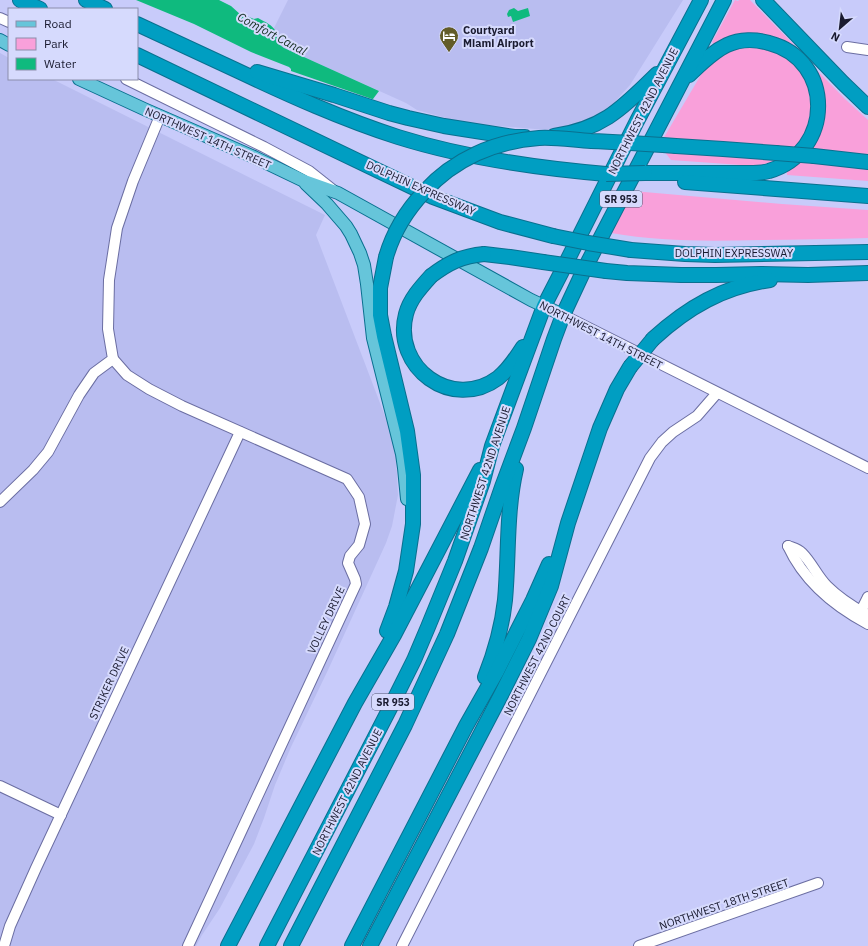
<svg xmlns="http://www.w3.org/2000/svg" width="868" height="946" font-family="'IBM Plex Sans',sans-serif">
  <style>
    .built { fill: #b9bdf0 }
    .green { fill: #f9a0da }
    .water { fill: #0fba7e }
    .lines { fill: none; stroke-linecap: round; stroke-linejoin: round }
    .minor-casing { stroke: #6b6ea2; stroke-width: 12 }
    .major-casing { stroke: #09708f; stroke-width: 14 }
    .highway-casing { stroke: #09708f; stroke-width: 16 }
    .minor { stroke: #fff; stroke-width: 10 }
    .major { stroke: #66c5da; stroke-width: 12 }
    .highway { stroke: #009ec2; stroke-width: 14 }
    .highway-bridge-casing { stroke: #09708f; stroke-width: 16; stroke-linecap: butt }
    .highway-bridge { stroke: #009ec2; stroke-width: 14 }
    .labels { text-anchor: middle; stroke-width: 4; stroke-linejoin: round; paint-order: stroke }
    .shield { fill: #d6dafd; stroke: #52546e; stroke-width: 1 }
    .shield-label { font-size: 10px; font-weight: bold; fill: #1a1b30 }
    .poi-label { font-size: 11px; font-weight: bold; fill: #1a1b30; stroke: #d6dafd; text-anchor: start }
    .street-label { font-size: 11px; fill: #1a1b30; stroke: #d6dafd }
    .water-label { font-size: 12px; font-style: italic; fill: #182f23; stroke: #d6dafd }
  </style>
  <rect width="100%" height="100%" fill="#c8cbfa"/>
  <g class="built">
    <polygon points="288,0 683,0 630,85 611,106 594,116 569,127 547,130 464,123 417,110 406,103 284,48 280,45 274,28"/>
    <polygon points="0,53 9,58 9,79 52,79 325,215 316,235 391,432 396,455 398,495 392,526 386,543 328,670 291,747 275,785 264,818 254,844 220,908 202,935 196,946 0,946"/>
  </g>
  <g class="green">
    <polygon points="735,0 738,1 739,0 750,0 801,52 800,53 755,34 745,33 745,37 715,47 712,42"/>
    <polygon points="759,45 796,63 812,93 809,95 811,103 810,119 801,142 781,159 770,163 755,166 671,160 664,151 663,139 702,73 710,64 732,48"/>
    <polygon points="807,60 845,99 868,120 868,157 809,150 815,141"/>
    <polygon points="800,161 868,168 868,181 787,175 787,170"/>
    <path d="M633,191L782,204L868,210V238C832,239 796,240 761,240C710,241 661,242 611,233Z"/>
  </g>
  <g class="water">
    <path d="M136,0H219L231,6L241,15H244L254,19L258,18C265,22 273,25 276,32C277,37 278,41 280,45L284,48L379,91L373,99H372L291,71V69L289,67L251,52L194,24Z"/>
    <polygon points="514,8 518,11 528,8 530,16 513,22 511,16 508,17 507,14 509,10"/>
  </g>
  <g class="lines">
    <g class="minor-casing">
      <g id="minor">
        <polyline points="0,18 9,22"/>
        <polyline points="847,47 868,50"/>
        <polyline points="126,79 264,147 309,171 333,190"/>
        <polyline points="563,315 868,468"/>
        <polyline points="113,359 127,375 149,389 182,406 347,479 359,497 365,524 359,545 350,556 348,563 355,579 356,584 188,946"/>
        <polyline points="0,502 33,470 48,452 79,395 94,373 113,359 108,329 109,280 117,228 133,181 160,116"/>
        <path d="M788,546C804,581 834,606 868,624"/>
        <path d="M788,546C793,548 798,549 802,553C812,563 817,576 827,586C839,598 853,607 868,615"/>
        <polyline points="858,617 868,597"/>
        <polyline points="0,786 61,815"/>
        <polyline points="4,946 10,926 36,868 240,432"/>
        <polyline points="402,946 650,458 662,442 673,432 697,416 717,393"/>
        <polyline points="639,946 818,883"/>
      </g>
    </g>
    <g class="major-casing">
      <g id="major">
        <polyline points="0,40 9,45"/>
        <polyline points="79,79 144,109 254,157 304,181 338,193 531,300 563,315"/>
        <polyline points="306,184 327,204 346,226 351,234 360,253 364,265 367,284 373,338 402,454 404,468 407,499"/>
      </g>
    </g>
    <g class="highway-casing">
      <g id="highway">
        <polyline points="20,0 40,9"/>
        <polyline points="86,0 105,9"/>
        <polyline points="763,0 843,83 868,107"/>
        <path d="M137,24C170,39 203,55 236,70C289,95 342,119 398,137C465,158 535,168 606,174"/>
        <polyline points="137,55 433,197 500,222 553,236"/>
        <polyline points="257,72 334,95 389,113 408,118 444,126 463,129 514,137 525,137"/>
        <path d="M554,136C604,129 623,107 657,74"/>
        <polyline points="676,146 723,149 776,153"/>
        <polyline points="814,156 868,162"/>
        <path d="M645,173H748C755,173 763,173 769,171C834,152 835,60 769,43C756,39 740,39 727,45C712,52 701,64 689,75"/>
        <polyline points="685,182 868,196"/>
        <polyline points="631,250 685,254 715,255 868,252"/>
        <polyline points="484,254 510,257 543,262"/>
        <polyline points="386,257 380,288 380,315 384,336 407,431 413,475 413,524 406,571 396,607 387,631"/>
        <polyline points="606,271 627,273 681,275 716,275 761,274 808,275 868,273"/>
        <path d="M431,276C421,287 410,299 406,314C392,367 452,412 498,378C509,369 516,358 523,347"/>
        <path d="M653,339C688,307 723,287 770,280"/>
        <path d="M485,677C495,652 502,627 505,600C509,556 506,512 516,469"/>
        <polyline points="228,946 355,703 394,635 480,470"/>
        <polyline points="267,946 389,710 414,660 428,627 455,561 483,481 492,446 544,306 561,273 637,121 701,0"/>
        <polyline points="291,946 405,725 447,634 481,548 502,487 524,428 554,339 563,315 584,270 724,0"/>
        <polyline points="352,946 466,726 497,671 533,600 549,564"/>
        <polyline points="370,946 503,691 529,639 551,586 568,523 600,428 617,389 630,367"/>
      </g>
    </g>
    <use href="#minor" class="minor"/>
    <use href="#major" class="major"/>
    <use href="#highway" class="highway"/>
    <g class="highway-bridge-casing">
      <g id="highway-bridge">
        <polyline points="776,153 814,156"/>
        <polyline points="606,174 645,173"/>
        <polyline points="553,236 588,243 631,250"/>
        <path d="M386,257C393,233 407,210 424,192C454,159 495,141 539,138C556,137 574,140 591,141C619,142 648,144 676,146"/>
        <polyline points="543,262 606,271"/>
        <path d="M431,276C448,263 462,256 484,254"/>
        <polyline points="630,367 653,339"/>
      </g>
    </g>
    <use href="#highway-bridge" class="highway-bridge"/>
  </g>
  <defs>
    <g id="hotel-pin" transform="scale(1)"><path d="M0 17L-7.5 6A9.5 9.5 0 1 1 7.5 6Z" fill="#635c28" stroke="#d6dafd"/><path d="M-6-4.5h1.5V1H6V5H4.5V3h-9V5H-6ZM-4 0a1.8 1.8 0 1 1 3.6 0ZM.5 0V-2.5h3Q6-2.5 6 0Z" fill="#fff"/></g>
  </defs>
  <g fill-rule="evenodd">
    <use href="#hotel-pin" x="449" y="36"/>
  </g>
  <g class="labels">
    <g class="shield">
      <rect x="600" y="191" width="42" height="16" rx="3"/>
      <rect x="372" y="694" width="42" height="16" rx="3"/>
    </g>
    <g class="shield-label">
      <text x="621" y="203">SR 953</text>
      <text x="393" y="706">SR 953</text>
    </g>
    <g class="poi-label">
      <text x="463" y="34">Courtyard<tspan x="463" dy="13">Miami Airport</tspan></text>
    </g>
    <g class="street-label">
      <text transform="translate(643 111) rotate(-63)" y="4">NORTHWEST 42ND AVENUE</text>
      <text transform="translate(208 138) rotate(24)" y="4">NORTHWEST 14TH STREET</text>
      <text transform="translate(421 188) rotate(24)" y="4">DOLPHIN EXPRESSWAY</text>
      <text x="734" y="257">DOLPHIN EXPRESSWAY</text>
      <text transform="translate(601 335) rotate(27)" y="4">NORTHWEST 14TH STREET</text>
      <text transform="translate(485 473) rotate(-72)" y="4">NORTHWEST 42ND AVENUE</text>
      <text transform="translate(326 620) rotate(-65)" y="4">VOLLEY DRIVE</text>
      <text transform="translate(537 655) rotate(-63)" y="4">NORTHWEST 42ND COURT</text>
      <text transform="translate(109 683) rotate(-65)" y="4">STRIKER DRIVE</text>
      <text transform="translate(347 792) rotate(-63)" y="4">NORTHWEST 42ND AVENUE</text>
      <text transform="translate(724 904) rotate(-19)" y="4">NORTHWEST 18TH STREET</text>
    </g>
    <g class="water-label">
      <text transform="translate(272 34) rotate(28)" y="4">Comfort Canal</text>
    </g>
  </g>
  <rect x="8" y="8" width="130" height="72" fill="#d6dafd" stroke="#8b8eab"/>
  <rect x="16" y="21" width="20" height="6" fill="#66c5da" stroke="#8b8eab"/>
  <text x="44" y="28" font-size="12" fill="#1a1b30">Road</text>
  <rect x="16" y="38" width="20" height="12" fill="#f9a0da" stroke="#8b8eab"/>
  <text x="44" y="48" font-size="12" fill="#1a1b30">Park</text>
  <rect x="16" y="58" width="20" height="12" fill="#0fba7e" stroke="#8b8eab"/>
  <text x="44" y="68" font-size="12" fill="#1a1b30">Water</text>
  <g transform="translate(840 28) rotate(208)" stroke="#d6dafd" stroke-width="3" paint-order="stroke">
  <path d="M0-3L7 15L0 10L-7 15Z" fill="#1a1b30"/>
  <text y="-6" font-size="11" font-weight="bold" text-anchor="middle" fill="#1a1b30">N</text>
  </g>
</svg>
